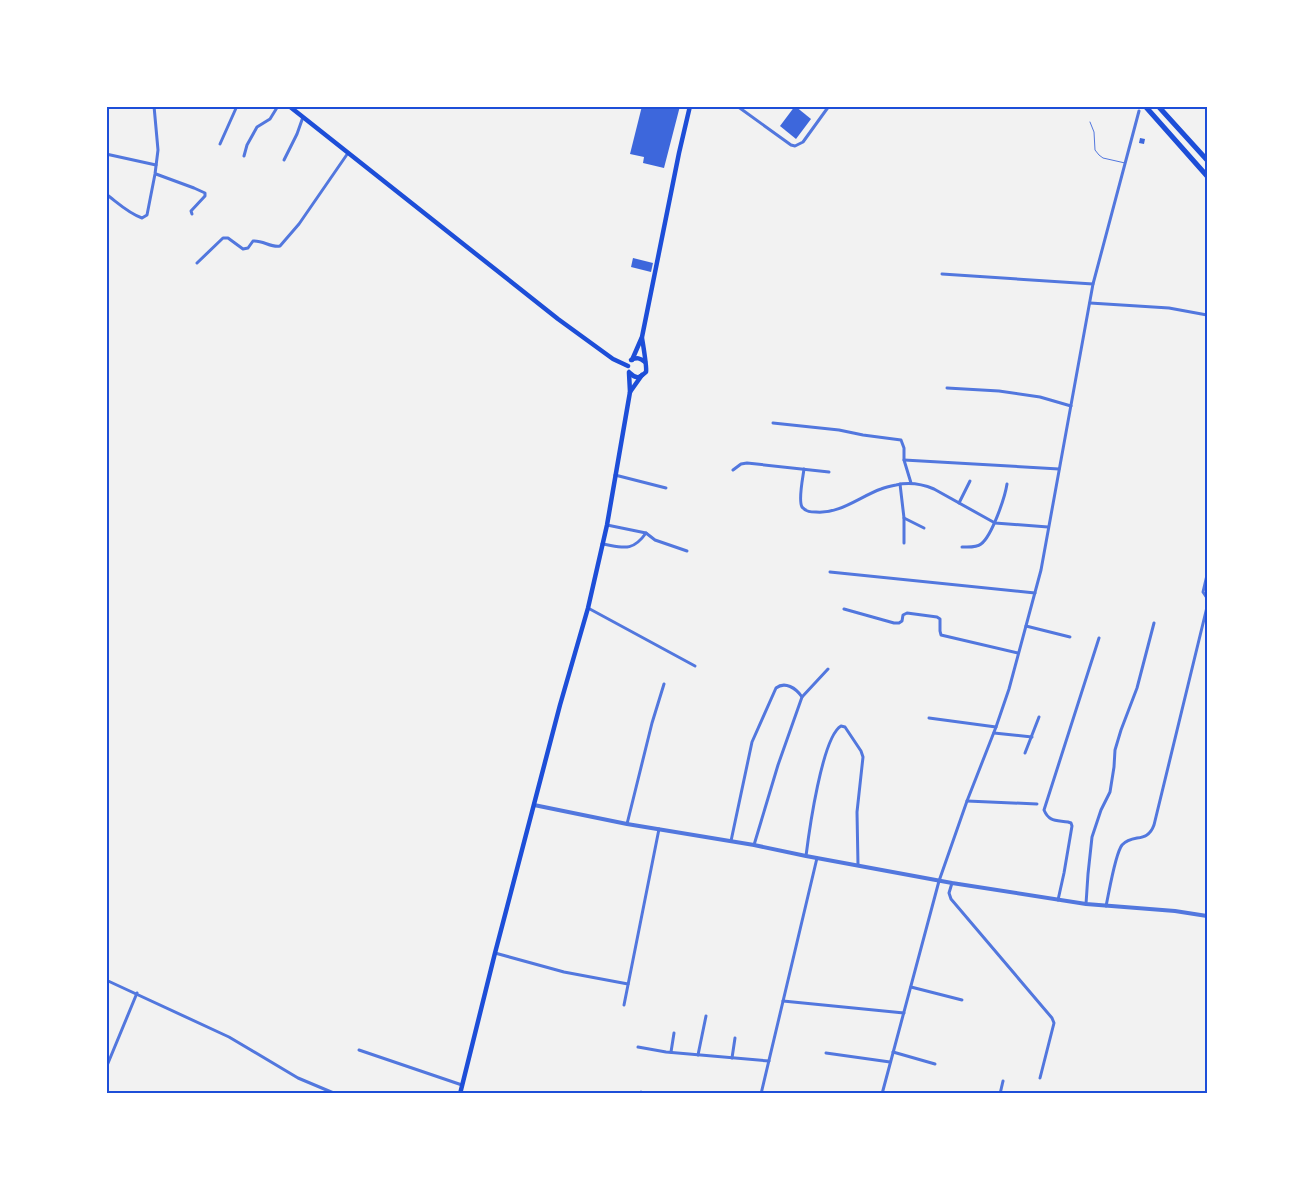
<svg xmlns="http://www.w3.org/2000/svg" width="1313" height="1200" font-family="Jost,sans-serif">
  <style>
    .building { fill: #3d67dc }
    .lines { fill: none; stroke-linecap: round; stroke-linejoin: round }
    .service { stroke: #5277de; stroke-width: 1 }
    .minor { stroke: #5277de; stroke-width: 3 }
    .tertiary { stroke: #5277de; stroke-width: 4 }
    .secondary { stroke: #1d4ed8; stroke-width: 4.5 }
    .trunk { stroke: #1d4ed8; stroke-width: 5 }
    .neatline { fill: none; stroke: #1d4ed8; stroke-width: 2 }
  </style>
  <rect width="100%" height="100%" fill="#f2f2f2"/>
  <g class="building">
    <polygon points="642,106 680,106 664,168 643,163 644,157 630,154"/>
    <polygon points="795,106 811,119 796,139 780,126"/>
    <polygon points="1013,106 1026,106 1023,109 1013,107"/>
    <polygon points="1140,138 1145,139 1144,144 1139,143"/>
    <polygon points="633,258 653,263 651,272 631,267"/>
  </g>
  <g class="lines">
    <polyline class="service" points="1090,122 1094,132 1095,150 1099,155 1103,158 1125,163"/>
    <g class="minor">
      <polyline points="737,106 791,145 795,146 803,142 829,106"/>
      <polyline points="220,144 237,106"/>
      <polyline points="106,154 156,165"/>
      <polyline points="244,156 247,145 257,127 270,119 278,106"/>
      <polyline points="284,160 297,134 303,117"/>
      <polyline points="156,174 194,188 205,193 205,196 191,211 192,214"/>
      <path d="M106,194C118,203 128,213 142,218L147,215L155,174L158,150L154,106"/>
      <path d="M197,263L223,238H228L243,249L248,248L253,241C263,240 271,248 280,246L299,224L348,153"/>
      <polyline points="942,274 1093,284"/>
      <polyline points="1090,303 1169,308 1207,315"/>
      <polyline points="947,388 999,391 1040,397 1071,406"/>
      <polyline points="773,423 839,430 863,435 901,440 904,448 904,460 911,483"/>
      <polyline points="904,460 1059,469"/>
      <path d="M804,469C803,477 798,500 802,507C806,512 811,512 816,512C840,514 859,497 881,489C886,487 891,486 896,485C909,482 922,484 934,489L995,523L1048,527"/>
      <polyline points="733,470 741,464 747,463 829,472"/>
      <polyline points="615,475 666,488"/>
      <polyline points="900,484 904,518 904,543"/>
      <polyline points="959,503 970,481"/>
      <polyline points="904,518 924,528"/>
      <polyline points="607,525 646,533 655,540 687,551"/>
      <path d="M602,544C622,547 632,553 646,533"/>
      <path d="M962,547C968,547 976,548 981,544C992,536 1005,497 1007,484"/>
      <polyline points="830,572 1035,593"/>
      <polyline points="1207,575 1203,592 1207,598"/>
      <polyline points="588,608 695,666"/>
      <polyline points="844,609 894,623 899,623 902,621 903,615 907,613 937,617 940,619 940,631 941,635 1018,653"/>
      <polyline points="1026,626 1070,637"/>
      <polyline points="929,718 996,727"/>
      <polyline points="994,733 1032,737"/>
      <polyline points="1025,753 1039,717"/>
      <polyline points="967,801 1037,804"/>
      <polyline points="627,824 652,723 664,684"/>
      <path d="M731,841L752,742L776,688C785,681 796,688 802,697"/>
      <polyline points="754,845 778,765 802,697 828,669"/>
      <path d="M806,856C809,832 822,737 841,726L845,727L861,751L863,757L857,812L858,865"/>
      <polyline points="952,883 949,893 951,899 1052,1018 1054,1023 1040,1078"/>
      <path d="M1058,900L1064,873L1072,826L1071,823L1068,822C1056,820 1049,822 1044,810L1099,638"/>
      <polyline points="1086,904 1088,874 1092,837 1101,810 1110,792 1114,767 1115,750 1121,730 1137,688 1154,623"/>
      <path d="M1106,906C1109,893 1115,854 1122,845C1133,833 1147,844 1154,825L1207,607"/>
      <polyline points="495,953 564,972 628,984"/>
      <polyline points="106,980 229,1037 298,1078 336,1094"/>
      <polyline points="911,987 962,1000"/>
      <polyline points="783,1001 904,1013"/>
      <polyline points="624,1005 659,829"/>
      <polyline points="638,1047 666,1052 769,1061"/>
      <polyline points="359,1050 462,1085"/>
      <polyline points="671,1052 674,1033"/>
      <polyline points="893,1052 935,1064"/>
      <polyline points="826,1053 890,1062"/>
      <polyline points="698,1055 706,1016"/>
      <polyline points="732,1058 735,1038"/>
      <polyline points="106,1068 137,993"/>
      <polyline points="641,1094 641,1092"/>
      <polyline points="761,1094 817,858"/>
      <polyline points="882,1094 939,881 967,801 996,727 1009,689 1041,570 1093,284 1139,111"/>
      <polyline points="1000,1094 1003,1081"/>
    </g>
    <polyline class="tertiary" points="534,805 627,824 754,845 806,856 952,883 1086,904 1175,911 1207,916"/>
    <g class="secondary">
      <polyline points="289,106 558,319 613,359 628,366"/>
      <path d="M631,360C637,357 640,358 645,362"/>
      <polyline points="632,360 642,337 679,153 690,106"/>
      <path d="M629,372C632,375 634,378 639,377C642,376 644,374 646,372C647,368 643,344 642,338"/>
      <polyline points="630,392 642,375"/>
      <polyline points="460,1094 495,953 560,705 588,608 607,525 630,392 629,373"/>
    </g>
    <g class="trunk">
      <polyline points="1145,106 1207,176"/>
      <polyline points="1158,106 1207,160"/>
    </g>
  </g>
  <rect width="1313" height="1200" fill="none" stroke="#ffffff" stroke-width="215"/>
  <rect x="108" y="108" width="1098" height="984" class="neatline"/>
</svg>
